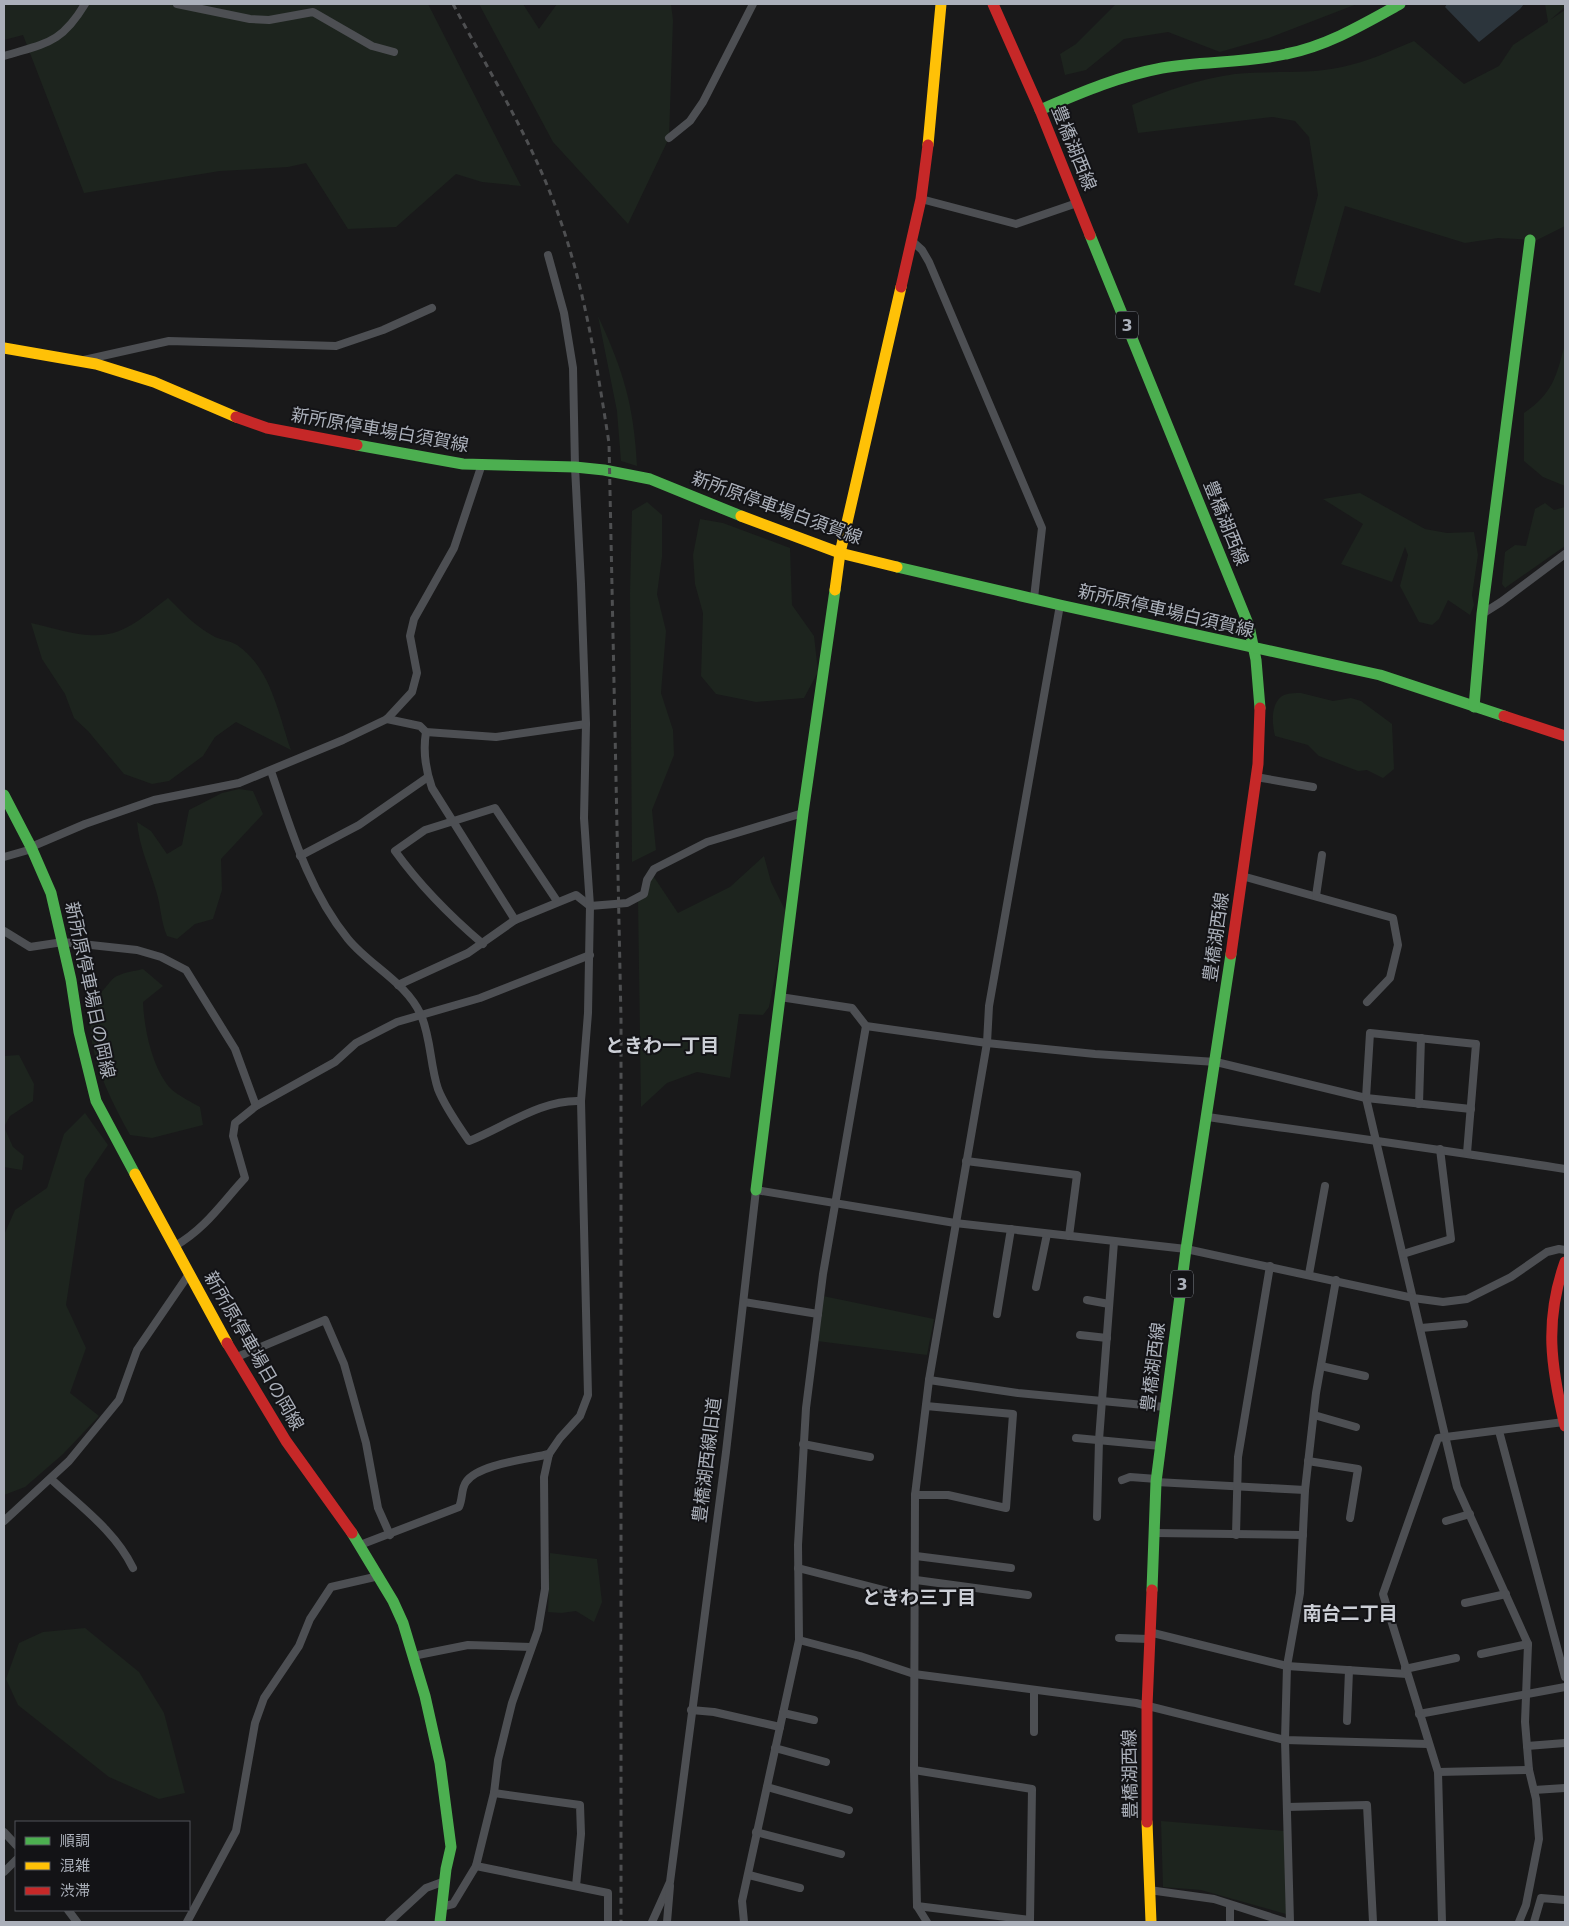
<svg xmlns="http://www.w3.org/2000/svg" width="1569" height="1926" font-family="'DejaVu Sans','Noto Sans JP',sans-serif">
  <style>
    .green { fill: #1d241e }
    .water { fill: #2c353c }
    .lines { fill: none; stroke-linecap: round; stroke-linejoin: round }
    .street { stroke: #4d4f53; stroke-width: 8 }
    .fast { stroke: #4caf50; stroke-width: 11 }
    .slow { stroke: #ffc107; stroke-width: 11 }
    .jam { stroke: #c62828; stroke-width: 11 }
    .rail { stroke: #4e4f51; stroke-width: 3; stroke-dasharray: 6 5; stroke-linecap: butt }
    .labels { text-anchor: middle; stroke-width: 4; stroke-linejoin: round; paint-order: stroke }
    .shield { fill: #131316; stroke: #7d8189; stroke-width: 1 }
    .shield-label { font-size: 16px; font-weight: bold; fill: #abb0ba }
    .street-label { font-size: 18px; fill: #abb0ba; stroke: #131316 }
    .neighbourhood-label { font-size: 19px; font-weight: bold; fill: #cccfd6; stroke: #131316 }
  </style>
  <rect width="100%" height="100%" fill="#19191a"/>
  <g class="green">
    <polygon points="4,4 428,4 521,186 482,182 456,174 396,227 348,229 306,163 288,167 220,171 84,193 23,35 4,40"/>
    <polygon points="479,4 523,4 539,29 557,4 671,4 673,20 669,138 628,224 553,142"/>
    <polygon points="1116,4 1357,4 1269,38 1220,52 1168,32 1124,39 1086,70 1065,75 1060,54 1076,44"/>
    <path d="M1545,4H1565V7L1550,20L1565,10V226L1537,240L1498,238L1465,243L1345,206L1320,293L1294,285L1318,195L1309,137L1295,121L1273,117L1138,133L1132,105C1166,91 1198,79 1235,74C1271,70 1306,75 1342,67C1367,62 1390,51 1414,41L1464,84L1499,66L1513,45L1548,22Z"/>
    <path d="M598,316C623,370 634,405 637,466L621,461L617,411Z"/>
    <path d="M1565,344V486L1543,477L1524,461V413C1553,393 1556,377 1565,344Z"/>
    <polygon points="1360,493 1425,529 1447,533 1474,532 1478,555 1472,595 1474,605 1470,615 1448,600 1439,619 1432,625 1419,622 1400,586 1408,555 1405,547 1392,582 1341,564 1363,524 1323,499"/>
    <polygon points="647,502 662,515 662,557 657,594 666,631 661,693 673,730 674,755 652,810 656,850 632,862 630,593 632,511"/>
    <polygon points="1545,503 1554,510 1565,507 1565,546 1505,588 1502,584 1505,552 1515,545 1526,546 1535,509"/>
    <polygon points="700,519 723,523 790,548 792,605 814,636 818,672 804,698 756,702 716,694 701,676 703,613 695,584 693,555"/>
    <path d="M168,598C183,613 196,627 215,637C222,640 231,641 237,645C271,668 278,713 291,750L236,722L215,737L203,756L169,781L152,784L124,774L88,731L74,718L65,694L42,659L31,623C59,629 91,642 119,631C137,624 153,609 168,598Z"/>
    <path d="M1301,693L1333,701L1351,698L1361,701L1392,724L1394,769L1383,778L1367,770L1358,771L1319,756L1308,745L1275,736C1272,724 1270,702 1284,695C1289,693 1296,693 1301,693Z"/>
    <path d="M239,789L253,791L263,814L221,859L222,890L213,919L195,924L177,939L167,936C161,922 161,908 157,894C150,869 139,847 137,822L151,831L167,854L182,845L189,810L222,793Z"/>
    <polygon points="764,856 771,882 787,914 769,1007 763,1015 739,1014 730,1078 697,1072 667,1083 641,1107 638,900 652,874 678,913 730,887"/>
    <path d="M143,969L163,986L143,1002C144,1027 151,1062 166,1083C172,1093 190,1101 200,1107L203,1125L152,1138L130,1135C110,1098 70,1027 104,989C108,985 112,978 117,976C125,972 135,971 143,969Z"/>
    <polygon points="19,1055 34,1084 33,1101 10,1116 4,1127 13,1147 24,1156 22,1170 4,1167 4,1056"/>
    <polygon points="85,1113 108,1145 85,1179 66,1305 86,1348 70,1393 99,1416 63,1454 25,1487 4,1495 4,1235 15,1210 47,1188 64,1134"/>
    <polygon points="823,1296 934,1319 927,1355 817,1341"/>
    <polygon points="550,1553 597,1559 602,1602 594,1622 576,1611 561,1613 548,1612"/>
    <polygon points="85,1628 139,1672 164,1713 185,1793 159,1799 109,1777 18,1705 6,1679 19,1643 43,1632"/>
    <polygon points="1161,1821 1285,1831 1286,1914 1201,1890 1163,1887"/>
  </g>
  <polygon class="water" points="1447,4 1524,4 1520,9 1479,42 1445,7"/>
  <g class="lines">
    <g class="street">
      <polyline points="177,4 250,19 269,20 313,12 372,46 394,52"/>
      <path d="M4,56C46,43 61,44 85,4"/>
      <polyline points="669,138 690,121 703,102 753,4"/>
      <polyline points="921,199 1016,224 1077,203"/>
      <polyline points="912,241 922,250 929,262 1042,528 1034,598"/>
      <polyline points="84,360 169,341 336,346 383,330 432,308"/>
      <polyline points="1482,614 1501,602 1565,554"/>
      <polyline points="387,719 420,726 426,732 496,737 586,724"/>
      <path d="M426,732C423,750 426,771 432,788L515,920"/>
      <path d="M271,771C291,829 308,890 348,939C370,966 406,982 421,1015C431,1038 430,1065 438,1089C445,1107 458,1125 469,1141C505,1127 541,1099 581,1101"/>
      <polyline points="1256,777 1313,787"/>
      <polyline points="31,847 85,824 154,800 239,783 343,740 387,719 412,692 417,673 410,636 414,619 454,548 482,464"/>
      <polyline points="300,856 359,825 428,777"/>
      <polyline points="4,857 32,849"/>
      <polyline points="1242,876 1393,918 1398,945 1390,978 1367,1002"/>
      <polyline points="1316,896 1322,855"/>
      <polyline points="4,931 30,947 63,942 137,950 161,957 186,970 235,1049 256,1106"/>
      <path d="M483,944C450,916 421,887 395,851L425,830L495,808L557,901"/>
      <polyline points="398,985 468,953 515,920 576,895 590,906 627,903 644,894 647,880 654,869 707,842 803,813"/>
      <polyline points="780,997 852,1008 866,1026 987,1043 1095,1054 1216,1062 1366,1098 1471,1109"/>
      <polyline points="1419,1104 1421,1038"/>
      <path d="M1207,1117C1327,1134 1446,1150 1565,1169"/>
      <polyline points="1467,1153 1476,1044 1370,1033 1366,1098 1457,1487 1528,1644 1525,1722 1529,1770 1536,1799 1539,1839 1526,1905 1519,1922"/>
      <polyline points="966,1161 1077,1175 1069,1236"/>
      <path d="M175,1246C206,1228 221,1204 245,1178L233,1136L235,1123L256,1106L335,1062L356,1043L397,1022L480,998L590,955"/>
      <polyline points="1403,1254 1451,1239 1440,1149"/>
      <polyline points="1309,1274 1325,1186"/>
      <polyline points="1036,1287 1047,1234"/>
      <polyline points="1087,1300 1109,1304"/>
      <polyline points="744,1302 818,1314"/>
      <polyline points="997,1314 1011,1229"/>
      <polyline points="1421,1328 1464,1324"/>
      <polyline points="1080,1335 1107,1338"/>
      <polyline points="237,1357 325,1320 344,1364 366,1443 378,1508 390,1535"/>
      <polyline points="1321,1366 1365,1376"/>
      <polyline points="929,1380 1018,1393 1165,1407"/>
      <polyline points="1314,1415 1356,1427"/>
      <polyline points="1499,1431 1565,1677"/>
      <polyline points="1076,1438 1161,1446"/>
      <polyline points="803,1444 870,1457"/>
      <polyline points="1308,1461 1358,1469 1350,1518"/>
      <path d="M51,1479C81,1507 115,1531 133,1568"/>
      <polyline points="1122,1480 1130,1477 1157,1479"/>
      <polyline points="1156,1482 1305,1490"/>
      <polyline points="915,1495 948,1495 1006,1508 1013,1414 926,1406"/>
      <polyline points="1097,1517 1099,1440 1114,1242"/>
      <polyline points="4,1521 69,1461 119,1400 137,1350 189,1274"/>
      <polyline points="1446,1521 1470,1514"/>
      <polyline points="1154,1533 1303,1535"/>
      <polyline points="1236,1535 1238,1457 1270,1266"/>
      <path d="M360,1545L459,1507C463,1498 461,1489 466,1482C478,1464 529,1459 549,1454"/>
      <polyline points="916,1556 1011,1568"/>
      <polyline points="798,1568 915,1598"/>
      <polyline points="916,1580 1028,1595"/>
      <polyline points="1465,1603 1506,1594"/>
      <polyline points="1149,1632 1287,1666 1407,1674"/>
      <polyline points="1119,1638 1149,1639"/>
      <polyline points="799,1640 860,1656 914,1674 1136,1703 1285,1740 1428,1744"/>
      <polyline points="1481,1654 1528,1644"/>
      <polyline points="413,1656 468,1645 531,1647"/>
      <polyline points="1405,1669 1456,1658"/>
      <polyline points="1034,1691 1034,1732"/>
      <polyline points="691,1710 714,1712 780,1727"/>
      <polyline points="783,1713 814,1720"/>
      <polyline points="1419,1714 1565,1687"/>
      <polyline points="1347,1721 1349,1670"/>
      <polyline points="1527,1746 1565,1743"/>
      <polyline points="775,1748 826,1762"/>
      <polyline points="914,1770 1032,1789 1030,1920 917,1906"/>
      <polyline points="1438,1772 1529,1770"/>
      <polyline points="767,1787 849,1810"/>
      <polyline points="1534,1790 1565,1788"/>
      <polyline points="494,1793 580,1805 581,1834 576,1886"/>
      <polyline points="1287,1807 1367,1805 1373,1922"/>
      <polyline points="4,1832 16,1845"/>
      <polyline points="756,1832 841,1854"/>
      <polyline points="476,1866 608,1893 608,1922"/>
      <polyline points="4,1872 16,1860"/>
      <polyline points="749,1875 800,1888"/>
      <polyline points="1149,1890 1214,1899 1286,1922"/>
      <polyline points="1230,1906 1230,1922"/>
      <polyline points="441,1907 453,1904 476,1866 494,1793 498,1760 512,1703 538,1630 545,1589 544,1477 549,1454 560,1438 580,1416 588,1395 581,1101 588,1013 590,906 584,818 586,724 581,584 575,467 573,368 564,313 548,255"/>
      <polyline points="68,1910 77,1922"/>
      <polyline points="187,1922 236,1831 255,1723 264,1698 299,1646 310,1619 331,1587 379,1576"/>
      <polyline points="389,1922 426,1888 445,1881"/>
      <polyline points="652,1922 670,1882 726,1452 756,1190 955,1223 1186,1249 1413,1298 1443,1302 1467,1299 1511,1277 1547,1252 1559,1249 1565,1250"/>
      <polyline points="667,1922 670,1886"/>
      <polyline points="744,1922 742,1901 799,1640 798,1545 806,1408 823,1274 866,1026"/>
      <polyline points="927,1922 917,1906 914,1770 915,1495 929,1380 987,1043 989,1006 1060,605"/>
      <polyline points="1290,1922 1285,1740 1287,1666 1300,1593 1305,1490 1316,1393 1336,1280"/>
      <polyline points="1442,1922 1438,1772 1383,1594 1438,1438 1564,1422"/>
      <polyline points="1534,1922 1541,1898 1565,1900"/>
    </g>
    <g class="fast">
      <path d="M1040,110C1080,93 1119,76 1162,68C1203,61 1245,63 1286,54C1327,46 1364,24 1400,4"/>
      <polyline points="1090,235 1249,626 1256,660 1260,708"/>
      <polyline points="357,445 463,464 575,467 604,470 650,479 741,516"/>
      <polyline points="897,567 1060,605 1380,675 1504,716"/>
      <polyline points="1474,707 1482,614 1530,240"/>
      <polyline points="4,795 31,847 51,893 71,980 79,1032 96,1101 135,1174"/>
      <polyline points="756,1190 803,813 835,590"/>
      <polyline points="352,1533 393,1601 403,1623 425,1696 440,1763 451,1847 446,1869 440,1922"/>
      <polyline points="1152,1590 1156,1482 1186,1249 1231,954"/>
    </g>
    <g class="slow">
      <polyline points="928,145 941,4"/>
      <polyline points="4,348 96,364 154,382 236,417"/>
      <polyline points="741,516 840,553 897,567"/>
      <polyline points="835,590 840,553 901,287"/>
      <polyline points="135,1174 227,1343"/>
      <polyline points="1147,1822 1151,1922"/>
    </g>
    <g class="jam">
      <polyline points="993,4 1040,110 1090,235"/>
      <polyline points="901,287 921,199 928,145"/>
      <polyline points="236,417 267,428 357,445"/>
      <polyline points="1504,716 1565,736"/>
      <polyline points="1231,954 1258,764 1260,708"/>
      <path d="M1565,1262C1544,1321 1551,1367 1565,1426"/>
      <polyline points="227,1343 286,1441 352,1533"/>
      <polyline points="1147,1822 1147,1706 1152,1590"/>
    </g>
    <path class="rail" d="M453,4C487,68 527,132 553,200C583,278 596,360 609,443L621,1019V1922"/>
  </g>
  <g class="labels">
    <g class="shield">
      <rect x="1116" y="311.5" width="22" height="27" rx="4"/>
      <rect x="1171" y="1270.5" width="22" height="27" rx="4"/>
    </g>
    <g class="shield-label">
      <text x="1127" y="331">3</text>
      <text x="1182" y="1290">3</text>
    </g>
    <g class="street-label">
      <text transform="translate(1074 148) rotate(68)" y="6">豊橋湖西線</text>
      <text transform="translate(380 430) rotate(10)" y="6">新所原停車場白須賀線</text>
      <text transform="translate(777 508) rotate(20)" y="6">新所原停車場白須賀線</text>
      <text transform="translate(1226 523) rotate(68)" y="6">豊橋湖西線</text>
      <text transform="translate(1166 611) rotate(13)" y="6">新所原停車場白須賀線</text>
      <text transform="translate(1216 937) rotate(-82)" y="6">豊橋湖西線</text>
      <text transform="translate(90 990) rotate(78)" y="6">新所原停車場日の岡線</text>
      <text transform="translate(254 1351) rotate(60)" y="6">新所原停車場日の岡線</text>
      <text transform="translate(1153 1367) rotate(-83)" y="6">豊橋湖西線</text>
      <text transform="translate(707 1460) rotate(-83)" y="6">豊橋湖西線旧道</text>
      <text transform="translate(1130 1774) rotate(-91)" y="6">豊橋湖西線</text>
    </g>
    <g class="neighbourhood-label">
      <text x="662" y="1052">ときわ一丁目</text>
      <text x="919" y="1604">ときわ三丁目</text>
      <text x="1350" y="1620">南台二丁目</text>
    </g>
  </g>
  <rect width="1569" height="1926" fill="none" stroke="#abb0ba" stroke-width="10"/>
  <rect x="15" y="1821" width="175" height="90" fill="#131316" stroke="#505258"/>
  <rect x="25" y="1837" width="25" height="8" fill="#4caf50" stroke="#505258"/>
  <text x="60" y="1846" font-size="15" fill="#abb0ba">順調</text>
  <rect x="25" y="1862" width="25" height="8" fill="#ffc107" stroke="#505258"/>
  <text x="60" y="1871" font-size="15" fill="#abb0ba">混雑</text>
  <rect x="25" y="1887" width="25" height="8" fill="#c62828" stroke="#505258"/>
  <text x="60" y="1896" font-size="15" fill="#abb0ba">渋滞</text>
</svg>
